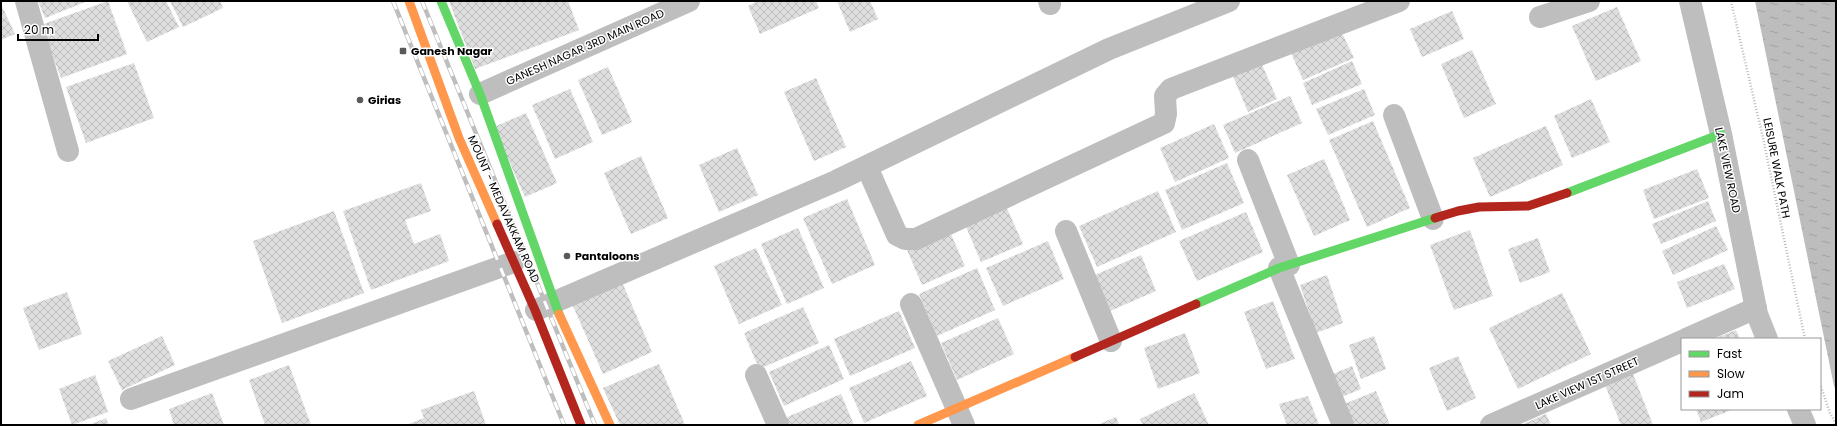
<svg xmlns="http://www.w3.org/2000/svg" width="1837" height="426" font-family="Poppins,sans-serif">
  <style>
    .water { fill: url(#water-ripples) }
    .building { fill: url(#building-cross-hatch) }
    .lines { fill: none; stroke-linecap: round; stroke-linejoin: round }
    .path { stroke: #b9b9b9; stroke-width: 2.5; stroke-dasharray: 1 2; stroke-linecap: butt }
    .street { stroke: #bebebe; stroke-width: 22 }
    .fast { stroke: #63d668; stroke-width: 9 }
    .slow { stroke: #ff974d; stroke-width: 9 }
    .jam { stroke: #b3261e; stroke-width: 9 }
    .rail-casing { stroke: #bebebe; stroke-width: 4.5 }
    .rail { stroke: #fff; stroke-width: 3; stroke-dasharray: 9; stroke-linecap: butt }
    .poi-dot { fill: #595959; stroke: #fff; stroke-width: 1.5 }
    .labels { text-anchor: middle; stroke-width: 3; stroke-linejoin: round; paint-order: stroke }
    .street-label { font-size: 11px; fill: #000; stroke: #fff }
    .poi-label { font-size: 11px; font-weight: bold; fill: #000; stroke: #fff; text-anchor: start }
  </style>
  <defs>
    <pattern id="water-ripples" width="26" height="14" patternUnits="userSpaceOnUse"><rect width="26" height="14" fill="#bdbdbd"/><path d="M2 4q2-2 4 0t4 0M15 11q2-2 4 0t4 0" fill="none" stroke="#a1a1a1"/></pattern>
    <pattern id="building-cross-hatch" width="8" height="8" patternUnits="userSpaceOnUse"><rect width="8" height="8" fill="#dedede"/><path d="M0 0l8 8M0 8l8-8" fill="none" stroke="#bdbdbd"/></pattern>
  </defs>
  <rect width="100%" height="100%" fill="#fff"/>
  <polygon class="water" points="1755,1 1836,1 1836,390 1834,386"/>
  <g class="building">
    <polygon points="38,1 88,1 45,18"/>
    <polygon points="108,1 127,54 61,78 41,25"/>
    <polygon points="127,1 166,1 179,27 147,42"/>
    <polygon points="170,1 220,1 223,8 183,27"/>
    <polygon points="449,1 568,1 579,30 475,69"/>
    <polygon points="758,1 816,1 819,8 760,34 748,6"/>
    <polygon points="837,1 870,1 878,19 850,32"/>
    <polygon points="1,4 15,34 1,40"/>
    <polygon points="1617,7 1641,61 1596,81 1572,26"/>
    <polygon points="1452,11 1464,39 1422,57 1410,29"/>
    <polygon points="1341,31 1354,58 1303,80 1291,53"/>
    <polygon points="1472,50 1496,104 1464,118 1441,64"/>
    <polygon points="1352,61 1362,84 1312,105 1303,83"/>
    <polygon points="1261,62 1277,99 1248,112 1232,74"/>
    <polygon points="134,63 154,118 86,143 66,87"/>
    <polygon points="608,67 632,122 602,135 578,80"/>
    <polygon points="816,78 846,147 814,161 784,92"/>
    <polygon points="570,89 593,142 555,159 532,105"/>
    <polygon points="1364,89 1375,115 1328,135 1316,109"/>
    <polygon points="1290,96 1302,123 1235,153 1223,125"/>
    <polygon points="1591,99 1610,142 1572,158 1554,116"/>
    <polygon points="526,113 557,183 525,197 494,127"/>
    <polygon points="1373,121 1410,208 1367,227 1329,140"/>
    <polygon points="1214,124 1229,158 1175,182 1160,148"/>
    <polygon points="1546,126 1563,165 1490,197 1473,158"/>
    <polygon points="737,148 758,195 719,212 699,165"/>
    <polygon points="641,156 668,218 631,234 604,173"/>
    <polygon points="1324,159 1350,220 1314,236 1287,175"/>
    <polygon points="1227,163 1244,203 1182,230 1165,190"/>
    <polygon points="1697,169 1709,198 1654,219 1643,190"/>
    <polygon points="421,183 431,211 405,220 414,244 440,234 449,261 371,290 343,211"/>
    <polygon points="1158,191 1176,232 1097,267 1079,226"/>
    <polygon points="847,199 875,265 832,284 803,218"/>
    <polygon points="1708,201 1716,221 1661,244 1652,224"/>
    <polygon points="1005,204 1023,244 981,262 964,222"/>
    <polygon points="334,211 364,293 282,323 253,241"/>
    <polygon points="1246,212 1263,252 1197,281 1179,241"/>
    <polygon points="1716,226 1728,250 1673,275 1662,251"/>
    <polygon points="798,228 824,288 787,304 761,244"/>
    <polygon points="1470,230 1493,296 1454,310 1430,245"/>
    <polygon points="950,232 965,266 922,285 907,250"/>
    <polygon points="1538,238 1550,272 1520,283 1508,249"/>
    <polygon points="1048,241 1064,279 1003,306 986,268"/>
    <polygon points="756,248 782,305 739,324 714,266"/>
    <polygon points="1141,255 1156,291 1110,311 1095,275"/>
    <polygon points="1724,264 1735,289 1687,308 1677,282"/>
    <polygon points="977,268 995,310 937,336 919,294"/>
    <polygon points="1327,275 1343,323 1316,333 1300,285"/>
    <polygon points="622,282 652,352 603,374 572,304"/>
    <polygon points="67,292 82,334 39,350 23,308"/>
    <polygon points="1562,293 1591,354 1518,389 1489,328"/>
    <polygon points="1273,301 1295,359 1266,369 1244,312"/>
    <polygon points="803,307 819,343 759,369 744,333"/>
    <polygon points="899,311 915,348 850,376 834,339"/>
    <polygon points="998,318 1014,354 957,380 941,343"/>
    <polygon points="1736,330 1740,339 1714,339"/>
    <polygon points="1185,333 1200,373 1158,389 1144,348"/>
    <polygon points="162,336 175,365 122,390 108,361"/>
    <polygon points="1374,336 1386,369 1361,379 1349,345"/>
    <polygon points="829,345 844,379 784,406 769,372"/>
    <polygon points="1458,356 1476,398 1447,411 1429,368"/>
    <polygon points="911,361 927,396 864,423 849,388"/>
    <polygon points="659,364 685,425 620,425 603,388"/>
    <polygon points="289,365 311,425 265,425 249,380"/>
    <polygon points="1352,366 1361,389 1337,399 1328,376"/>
    <polygon points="1633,374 1653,425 1621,425 1605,385"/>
    <polygon points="95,375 108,412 72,425 59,389"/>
    <polygon points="474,391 486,425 406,425 424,418 421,410"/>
    <polygon points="1376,391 1390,425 1345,425 1337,407"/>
    <polygon points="212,393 224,425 174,425 169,409"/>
    <polygon points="1194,393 1209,425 1143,425 1140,419"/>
    <polygon points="841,394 854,425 788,425 785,418"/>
    <polygon points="1308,396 1319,425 1287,425 1279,404"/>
    <polygon points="1696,409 1734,409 1701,422"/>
    <polygon points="1546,414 1551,425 1521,425"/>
    <polygon points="1116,417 1119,425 1097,425"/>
    <polygon points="106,418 109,425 89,425"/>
  </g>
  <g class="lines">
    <g class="path">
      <polyline points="1731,1 1763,138 1805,339"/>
      <polyline points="1820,384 1830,413 1836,424"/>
    </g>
    <g class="street">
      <polyline points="26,1 68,151"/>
      <polyline points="1049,1 1050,4"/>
      <polyline points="1690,1 1721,134 1757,314 1767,339"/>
      <polyline points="1540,17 1589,1"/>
      <polyline points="480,94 689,1"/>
      <polyline points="1394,115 1433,219"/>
      <polyline points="1248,160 1289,265"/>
      <polyline points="867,167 897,235 905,239 916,239 1164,123 1166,114 1165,96 1171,89 1399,1"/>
      <polyline points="1066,231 1111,341"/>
      <polyline points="1279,268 1343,425"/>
      <polyline points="911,304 964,425"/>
      <polyline points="536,310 836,181 1109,49 1229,1"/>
      <polyline points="1686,339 1756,308"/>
      <polyline points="756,375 778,425"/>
      <polyline points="131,399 514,262"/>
      <polyline points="1798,409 1805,425"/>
      <polyline points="1491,425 1682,341"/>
    </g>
    <g class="fast">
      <polyline points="441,1 480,94 559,314"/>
      <polyline points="1567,193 1721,134"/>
      <polyline points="1196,304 1279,268 1435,218"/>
    </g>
    <g class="slow">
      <polyline points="409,1 459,138 497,224"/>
      <polyline points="559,314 610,425"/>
      <polyline points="918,425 1075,357"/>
    </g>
    <g class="jam">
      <polyline points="1435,218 1458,211 1479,207 1528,206 1567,193"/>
      <polyline points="497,224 535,310 581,425"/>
      <polyline points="1075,357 1196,304"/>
    </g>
    <g class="rail-casing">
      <g id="rail">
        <polyline points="393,1 564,425"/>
        <polyline points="422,1 595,425"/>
      </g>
    </g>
    <use href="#rail" class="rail"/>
  </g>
  <g class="poi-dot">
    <rect x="399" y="47" width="8" height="8" rx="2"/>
    <circle cx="360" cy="100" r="4"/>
    <circle cx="567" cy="256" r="4"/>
  </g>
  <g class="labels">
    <g class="street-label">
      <text transform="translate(585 47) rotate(-24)" y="4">GANESH NAGAR 3RD MAIN ROAD</text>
      <text transform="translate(1777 168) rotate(79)" y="4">LEISURE WALK PATH</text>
      <text transform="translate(1728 170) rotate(78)" y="4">LAKE VIEW ROAD</text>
      <text transform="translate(504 209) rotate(66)" y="4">MOUNT - MEDAVAKKAM ROAD</text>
      <text transform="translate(1587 383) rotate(-24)" y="4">LAKE VIEW 1ST STREET</text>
    </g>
    <g class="poi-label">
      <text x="411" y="55">Ganesh Nagar</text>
      <text x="368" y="104">Girias</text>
      <text x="575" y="260">Pantaloons</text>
    </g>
  </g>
  <rect width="1837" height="426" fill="none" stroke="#000000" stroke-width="4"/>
  <rect x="1681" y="338" width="140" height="72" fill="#ffffff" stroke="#999999"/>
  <rect x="1689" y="351" width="20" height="6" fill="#63d668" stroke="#999999"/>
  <text x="1717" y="358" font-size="12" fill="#000000">Fast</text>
  <rect x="1689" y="371" width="20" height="6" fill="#ff974d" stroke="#999999"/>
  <text x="1717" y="378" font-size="12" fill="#000000">Slow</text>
  <rect x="1689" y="391" width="20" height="6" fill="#b3261e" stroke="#999999"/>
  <text x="1717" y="398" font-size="12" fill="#000000">Jam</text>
  <path d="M18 34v6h80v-6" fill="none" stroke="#000000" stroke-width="2"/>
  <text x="24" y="34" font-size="12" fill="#000000" stroke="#ffffff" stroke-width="3" paint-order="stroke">20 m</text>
</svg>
